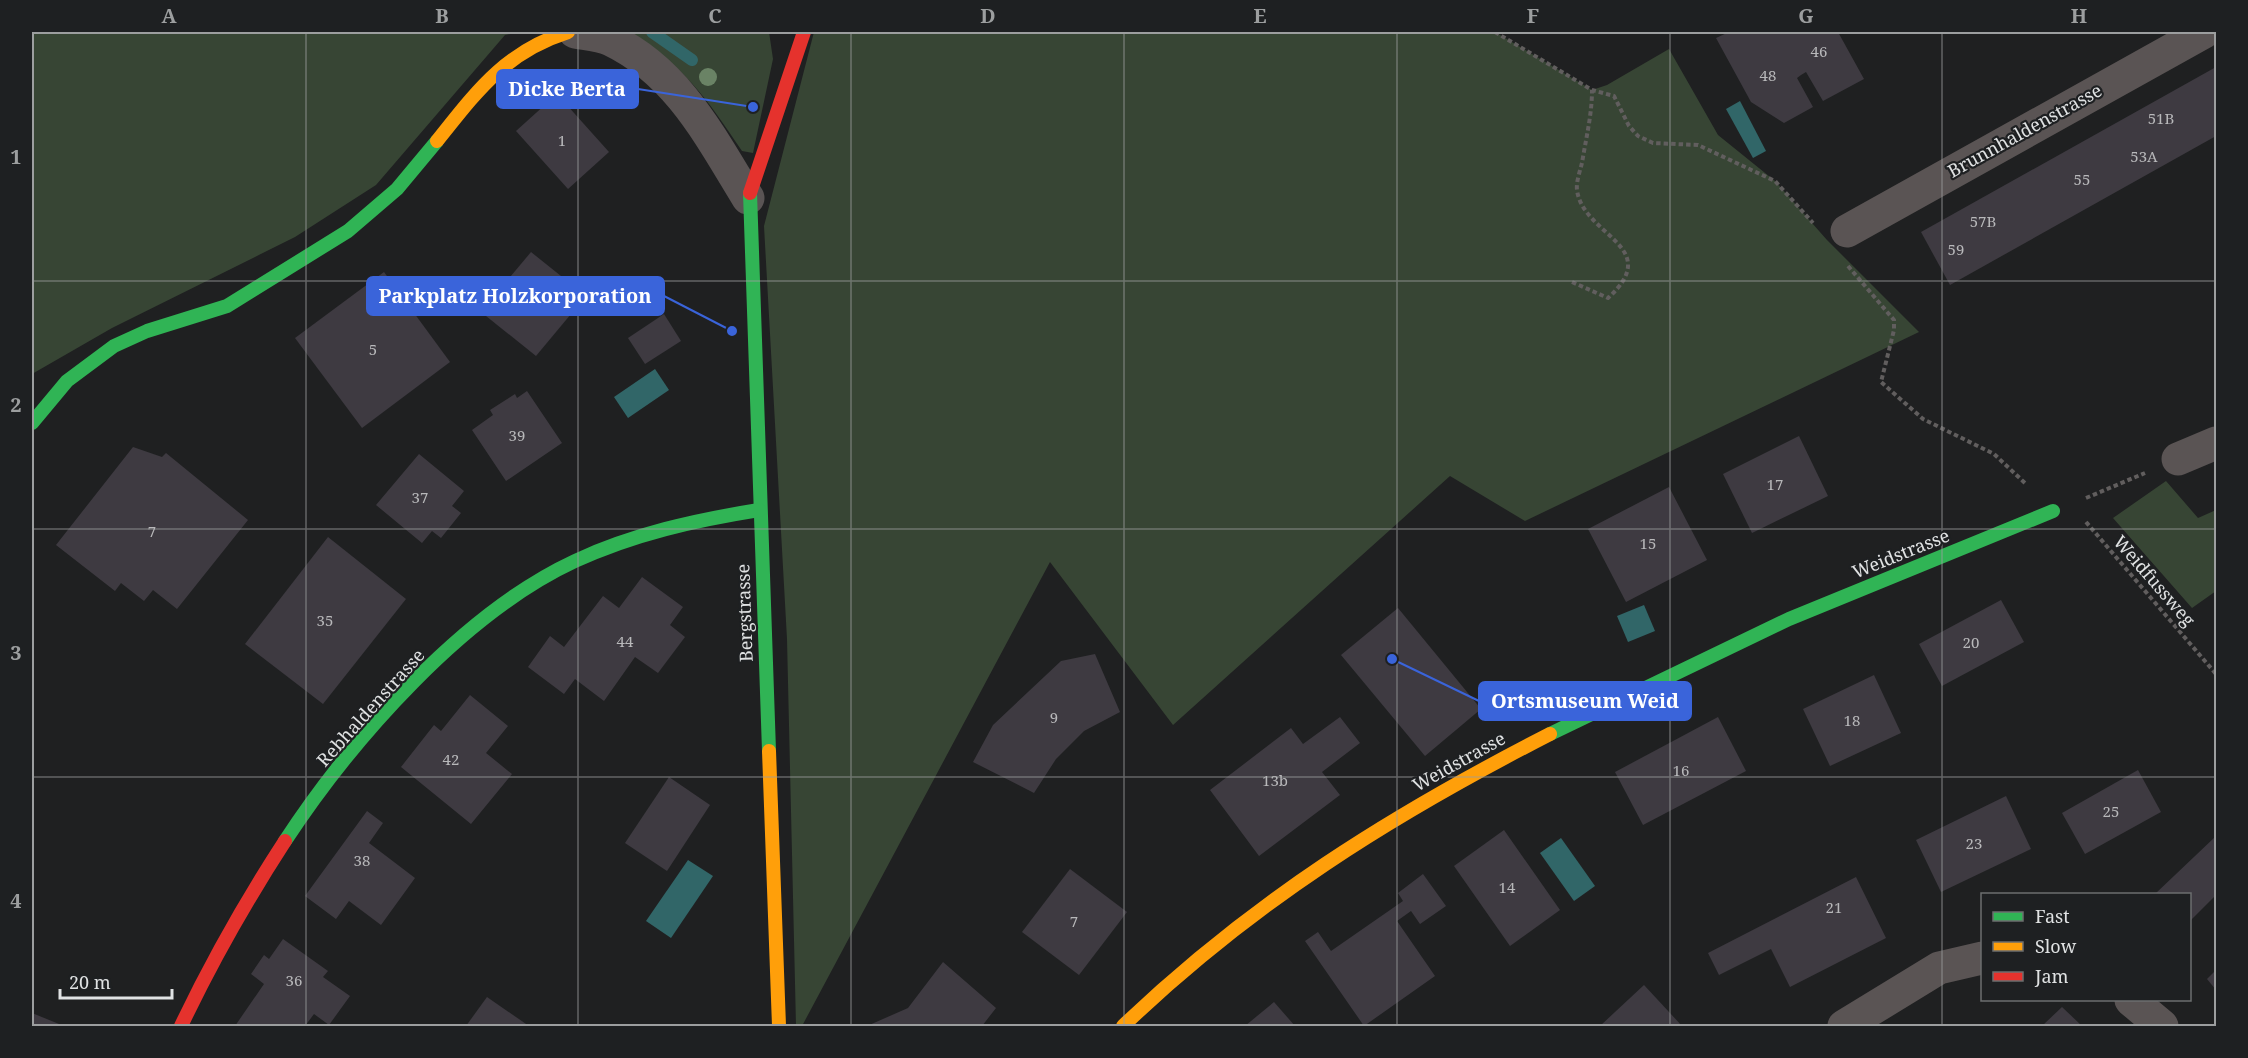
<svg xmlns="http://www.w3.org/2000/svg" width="2248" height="1058" font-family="'Noto Serif',serif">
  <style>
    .green { fill: #374534 }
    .water { fill: #316668 }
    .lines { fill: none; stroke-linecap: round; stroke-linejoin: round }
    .stream { stroke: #316668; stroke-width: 12 }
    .building { fill: #3e3a41 }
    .path { stroke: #615e5e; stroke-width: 4; stroke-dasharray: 4.5 3; stroke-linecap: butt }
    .street { stroke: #5a5454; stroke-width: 33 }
    .fast { stroke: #30b455; stroke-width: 14 }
    .slow { stroke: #ff9f0a; stroke-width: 14 }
    .jam { stroke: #e5322d; stroke-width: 14 }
    .tree { fill: #6a8365 }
    .grid { fill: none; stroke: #9c9e9f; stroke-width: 1.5; stroke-opacity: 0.55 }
    .labels { text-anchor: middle; stroke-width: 4.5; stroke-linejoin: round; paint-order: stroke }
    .number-label { font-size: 15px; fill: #b8b8ba }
    .street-label { font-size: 18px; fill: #e0e2e3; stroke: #1e2022 }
    .leader { fill: none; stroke: #3a64da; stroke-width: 2 }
    .callout-dot { fill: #3a64da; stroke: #1e2022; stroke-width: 2 }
    .callout { fill: #3a64da; stroke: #3a64da; stroke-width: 2 }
    .callout-label { font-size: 20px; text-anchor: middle; font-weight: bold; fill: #fff }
    .neatline { fill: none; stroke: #9c9e9f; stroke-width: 2 }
    .grid-label { font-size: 20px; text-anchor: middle; font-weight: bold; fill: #9c9e9f }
  </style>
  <rect width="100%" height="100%" fill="#1f2021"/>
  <g class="green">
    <polygon points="32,32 520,32 505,35 376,185 295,237 112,328 32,374"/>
    <path d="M621,32H769L773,59L753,153L742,151C706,98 682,60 621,32Z"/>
    <polygon points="814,32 1495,32 1592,90 1607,85 1669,49 1718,135 1775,181 1827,240 1919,332 1525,521 1450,476 1173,725 1050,562 802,1026 796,1026 787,639 764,226"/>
    <polygon points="2166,481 2198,518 2216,510 2216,591 2192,608 2113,518"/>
  </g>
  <g class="water">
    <polygon points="1740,101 1766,151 1753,158 1726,109"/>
    <polygon points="655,369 669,390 628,418 614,397"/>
    <polygon points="1644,605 1655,631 1628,642 1617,616"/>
    <polygon points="1561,838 1595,886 1574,901 1540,853"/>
    <polygon points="688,860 713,876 671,938 646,921"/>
  </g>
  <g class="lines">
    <polyline class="stream" points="652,32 692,60"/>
  </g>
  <g class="building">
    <polygon points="1729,32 1838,32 1864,79 1823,101 1806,72 1801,75 1797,78 1813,107 1784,123 1751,102 1716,38"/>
    <polygon points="2216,67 2216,136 1950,285 1921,232"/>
    <polygon points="557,94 609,152 568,189 516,131"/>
    <polygon points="531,252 586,296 536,356 481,312"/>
    <polygon points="384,272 450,362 362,428 295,338"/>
    <polygon points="664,314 681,341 645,364 628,338"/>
    <polygon points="527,391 562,443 506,481 472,430 493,415 490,410 515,394 517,398"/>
    <polygon points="1799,436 1828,496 1752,533 1723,474"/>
    <polygon points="133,447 162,457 166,453 248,520 177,609 153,590 144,601 121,583 115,591 56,545"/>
    <polygon points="419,454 464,491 452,506 461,513 441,538 432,531 422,543 376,505"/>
    <polygon points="1669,487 1707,560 1626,602 1588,529"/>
    <polygon points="328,537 406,599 323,704 245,644"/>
    <polygon points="642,577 683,607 670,625 685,637 658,673 635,657 604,701 575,679 564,694 528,667 550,636 564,647 603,596 619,608"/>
    <polygon points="2001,600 2024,642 1942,686 1919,644"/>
    <polygon points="1398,608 1481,709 1425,756 1341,655"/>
    <polygon points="1095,654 1120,712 1084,731 1056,759 1034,793 973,762 993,725 1061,661"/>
    <polygon points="1874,675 1901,733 1830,766 1803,709"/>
    <polygon points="470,695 508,726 486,753 512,774 471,824 401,767 434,725 441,731"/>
    <polygon points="1340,717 1360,743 1322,772 1340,795 1259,856 1210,790 1291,728 1303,744"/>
    <polygon points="1718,717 1746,771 1643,825 1615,772"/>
    <polygon points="2138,770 2161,812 2085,854 2062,813"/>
    <polygon points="669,777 710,805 667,871 625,843"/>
    <polygon points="2006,796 2031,849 1941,892 1916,840"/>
    <polygon points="367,811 383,823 369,843 415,878 381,925 349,901 336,919 305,896"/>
    <polygon points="1504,830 1560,910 1510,946 1454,866"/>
    <polygon points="2215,837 2216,895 2190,921 2190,894 2155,894"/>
    <polygon points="1070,869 1127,912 1079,975 1022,932"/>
    <polygon points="1423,874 1446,906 1420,924 1411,911 1397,921 1435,976 1364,1026 1305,941 1318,932 1331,951 1403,901 1398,893"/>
    <polygon points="1856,877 1886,938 1790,987 1771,949 1719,975 1708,953"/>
    <polygon points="283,939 328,971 323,977 350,996 329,1025 314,1014 305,1026 235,1026 264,984 251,974 264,955 269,959"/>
    <polygon points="943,962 996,1008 982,1026 867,1026 908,1008"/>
    <polygon points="2216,970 2216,990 2207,979"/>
    <polygon points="1644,985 1682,1026 1600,1026"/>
    <polygon points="487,997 529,1026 466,1026"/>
    <polygon points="1274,1002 1295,1026 1245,1026"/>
    <polygon points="2062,1007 2082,1026 2042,1026"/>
    <polygon points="32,1013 64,1026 32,1026"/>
  </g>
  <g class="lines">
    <g class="path">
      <polyline points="1495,32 1592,90 1614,96 1629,126 1638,136 1653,143 1698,145 1775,181 1813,223"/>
      <polyline points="1848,266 1894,320 1894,330 1881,382 1923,419 1994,454 2026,484"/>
      <path d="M1572,282L1608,298C1665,246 1583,236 1577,190C1576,182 1580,171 1582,163C1586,138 1592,115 1592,90"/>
      <polyline points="2086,498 2145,473"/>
      <polyline points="2086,522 2216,674"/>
    </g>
    <g class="street">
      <path d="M575,32C586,34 601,35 611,40C678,72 711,138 748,198"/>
      <polyline points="1847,231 2204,32"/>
      <polyline points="2178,459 2216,443"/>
      <polyline points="2131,1000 2162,1026"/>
      <polyline points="1844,1026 1939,968 1982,958"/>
    </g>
    <g class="fast">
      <polyline points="750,193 769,751"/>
      <polyline points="32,423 67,381 114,346 147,331 227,306 348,231 397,189 437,141"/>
      <polyline points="1550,734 1789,619 2053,511"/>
      <path d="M285,841C352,739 463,613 575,561C633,534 696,520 759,510"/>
    </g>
    <g class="slow">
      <path d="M437,141C477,91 505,52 568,32"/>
      <polyline points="769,751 779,1026"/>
      <path d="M1123,1026C1254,901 1390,816 1550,734"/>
    </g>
    <g class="jam">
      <polyline points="750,193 804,32"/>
      <path d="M181,1026C212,961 246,901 285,841"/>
    </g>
  </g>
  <circle class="tree" cx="708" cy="77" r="9"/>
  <path class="grid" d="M306,32V1026M578,32V1026M851,32V1026M1124,32V1026M1397,32V1026M1670,32V1026M1942,32V1026M32,281H2216M32,529H2216M32,777H2216"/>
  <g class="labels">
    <g class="number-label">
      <text x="1819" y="57">46</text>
      <text x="1768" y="81">48</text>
      <text x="2161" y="124">51B</text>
      <text x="562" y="146">1</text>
      <text x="2144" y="162">53A</text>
      <text x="2082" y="185">55</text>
      <text x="1983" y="227">57B</text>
      <text x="1956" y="255">59</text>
      <text x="373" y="355">5</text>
      <text x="517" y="441">39</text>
      <text x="1775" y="490">17</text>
      <text x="420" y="503">37</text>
      <text x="152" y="537">7</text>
      <text x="1648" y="549">15</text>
      <text x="325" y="626">35</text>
      <text x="625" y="647">44</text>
      <text x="1971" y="648">20</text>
      <text x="1054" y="723">9</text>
      <text x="1852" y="726">18</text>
      <text x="451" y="765">42</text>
      <text x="1681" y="776">16</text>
      <text x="1275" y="786">13b</text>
      <text x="2111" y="817">25</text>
      <text x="1974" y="849">23</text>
      <text x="362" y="866">38</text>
      <text x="1507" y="893">14</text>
      <text x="1834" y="913">21</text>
      <text x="1074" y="927">7</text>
      <text x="294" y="986">36</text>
    </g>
    <g class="street-label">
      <text transform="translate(2025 131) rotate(-29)" y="6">Brunnhaldenstrasse</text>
      <text transform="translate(1901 554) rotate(-22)" y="6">Weidstrasse</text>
      <text transform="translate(2154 581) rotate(49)" y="6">Weidfussweg</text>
      <text transform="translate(745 613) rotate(-92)" y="6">Bergstrasse</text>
      <text transform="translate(371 708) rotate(-48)" y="6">Rebhaldenstrasse</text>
      <text transform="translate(1459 762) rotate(-29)" y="6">Weidstrasse</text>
    </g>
  </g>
  <path class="leader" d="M753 107L638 89M732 331L664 296M1392 659L1479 701"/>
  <g class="callout-dot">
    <circle cx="753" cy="107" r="6"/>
    <circle cx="732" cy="331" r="6"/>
    <circle cx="1392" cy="659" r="6"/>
  </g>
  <g class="callout">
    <rect x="497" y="70" width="141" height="38" rx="6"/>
    <rect x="367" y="277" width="297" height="38" rx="6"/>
    <rect x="1479" y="682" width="212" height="38" rx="6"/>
  </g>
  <g class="callout-label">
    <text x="567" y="96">Dicke Berta</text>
    <text x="515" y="303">Parkplatz Holzkorporation</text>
    <text x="1585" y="708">Ortsmuseum Weid</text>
  </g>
  <rect width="2248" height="1058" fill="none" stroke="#1e2022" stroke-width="66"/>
  <rect x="1981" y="893" width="210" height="108" fill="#1e2022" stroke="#6c6e6f" stroke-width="1.5"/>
  <rect x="1993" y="912" width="30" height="9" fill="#30b455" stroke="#6c6e6f" stroke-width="1.5"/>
  <text x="2035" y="923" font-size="18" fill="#e0e2e3">Fast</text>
  <rect x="1993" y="942" width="30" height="9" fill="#ff9f0a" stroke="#6c6e6f" stroke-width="1.5"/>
  <text x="2035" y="953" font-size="18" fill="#e0e2e3">Slow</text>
  <rect x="1993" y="972" width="30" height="9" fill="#e5322d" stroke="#6c6e6f" stroke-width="1.5"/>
  <text x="2035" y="983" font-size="18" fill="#e0e2e3">Jam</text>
  <path d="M60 989v9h112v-9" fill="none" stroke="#e0e2e3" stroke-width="3"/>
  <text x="69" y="989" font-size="18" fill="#e0e2e3" stroke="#1e2022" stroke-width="4.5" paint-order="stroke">20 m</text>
  <rect x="33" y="33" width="2182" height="992" class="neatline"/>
  <g class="grid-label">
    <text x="169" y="23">A</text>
    <text x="442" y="23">B</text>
    <text x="715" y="23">C</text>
    <text x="988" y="23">D</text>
    <text x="1260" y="23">E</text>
    <text x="1533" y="23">F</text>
    <text x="1806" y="23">G</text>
    <text x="2079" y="23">H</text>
    <text x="16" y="164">1</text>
    <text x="16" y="412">2</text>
    <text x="16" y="660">3</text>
    <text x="16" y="908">4</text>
  </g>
</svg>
